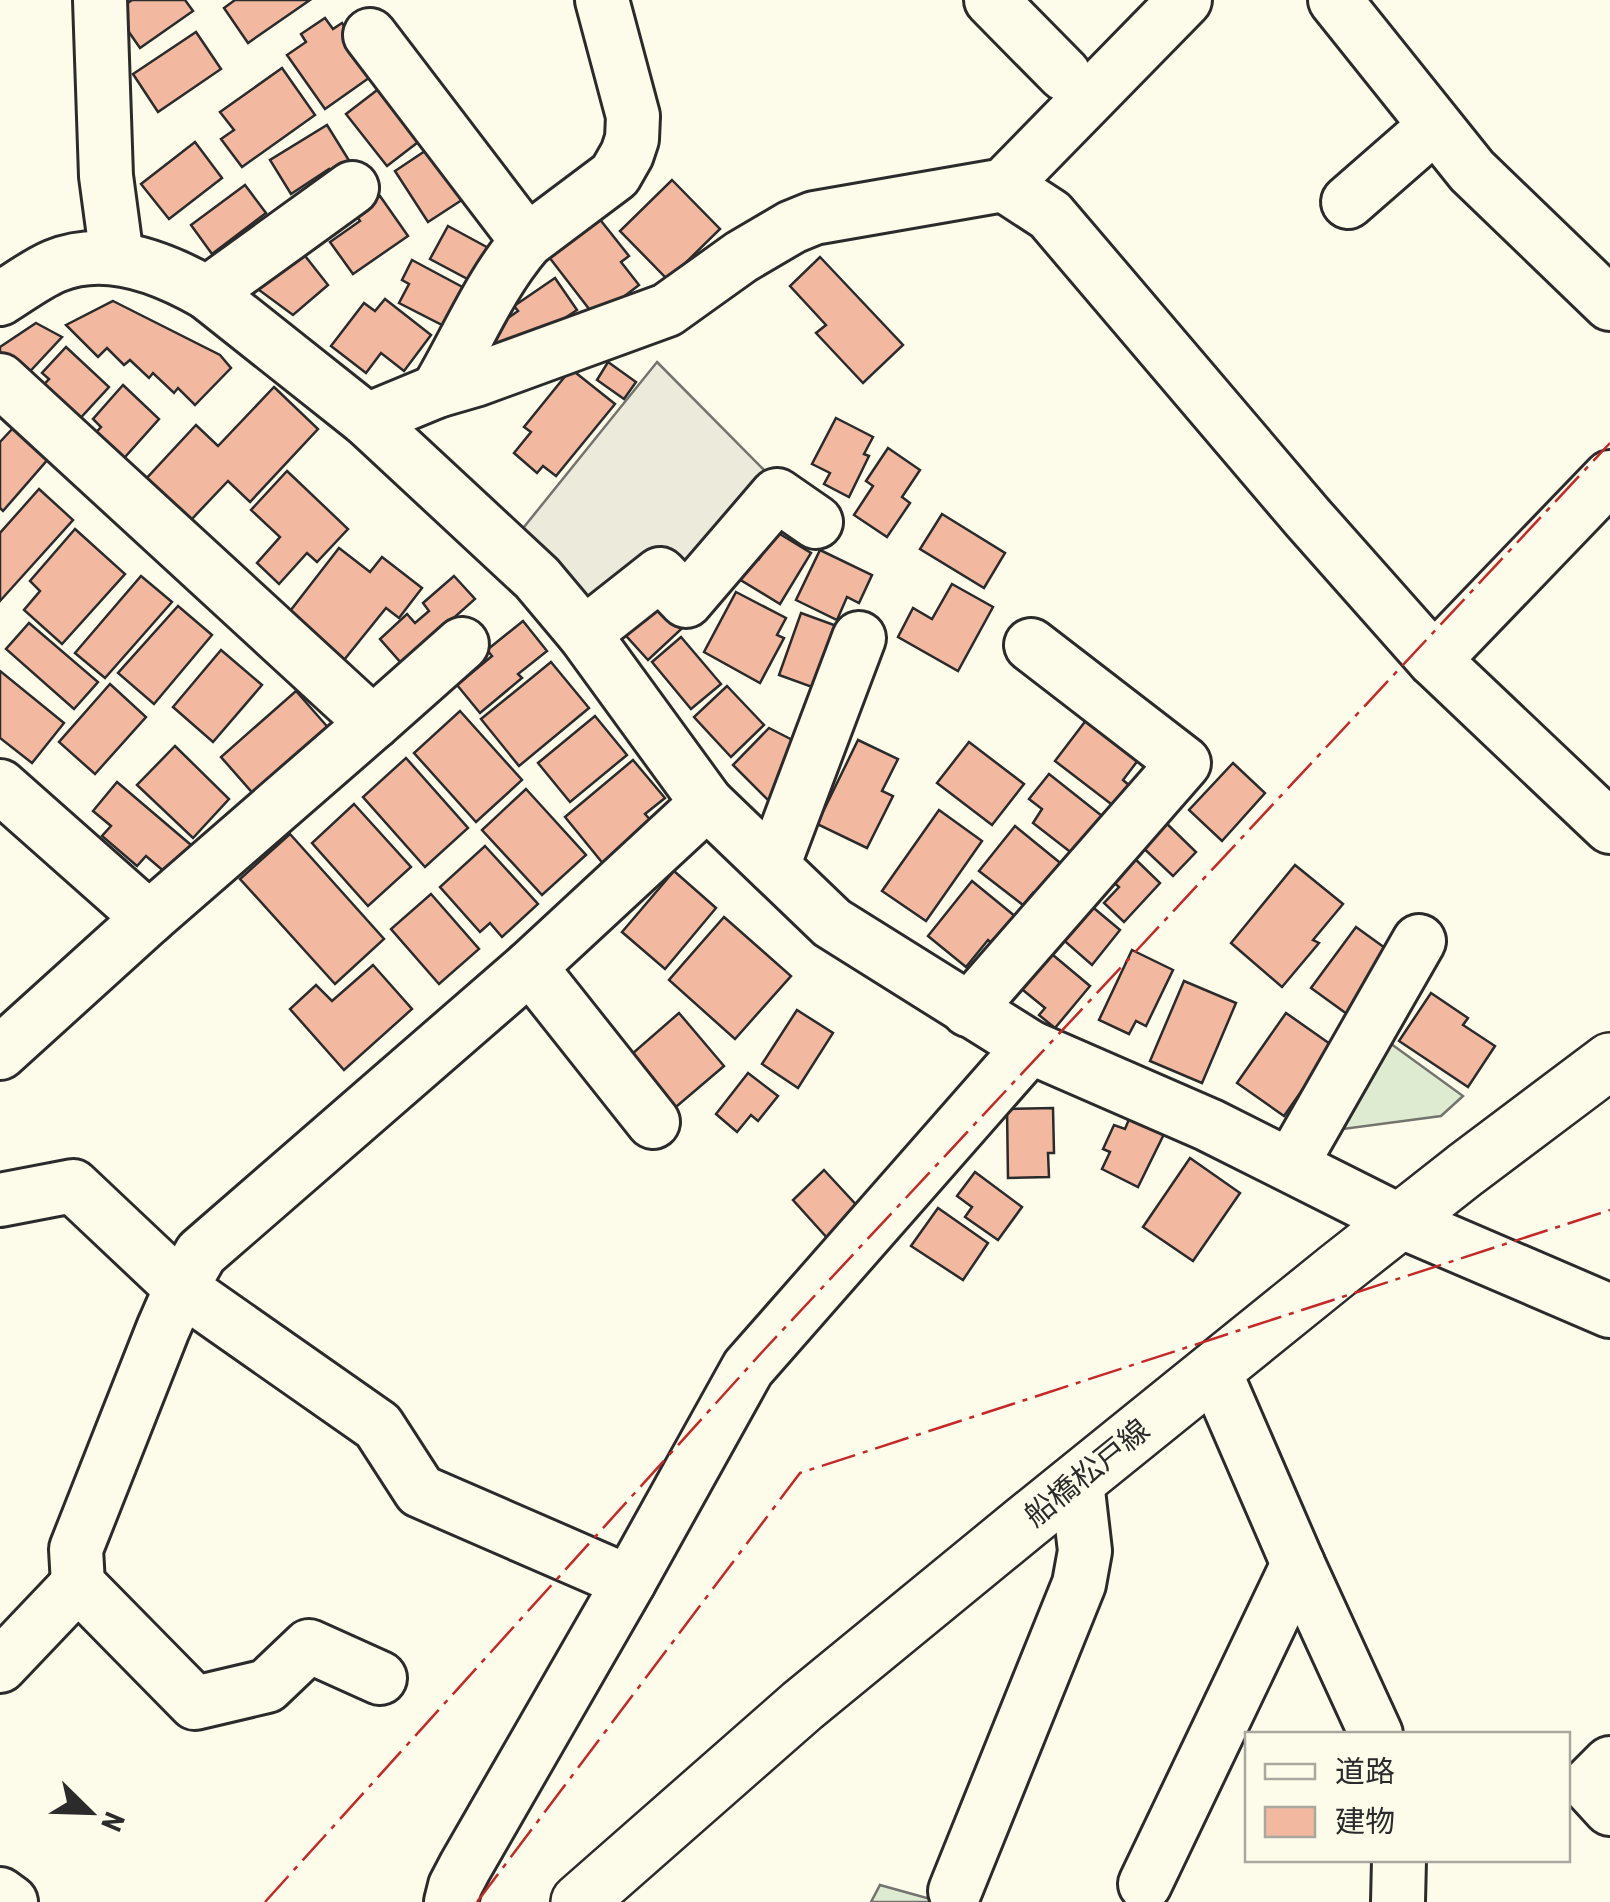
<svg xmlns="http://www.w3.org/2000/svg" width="1610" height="1902" font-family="'Roboto Condensed','Noto Sans JP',sans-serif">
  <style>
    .green { fill: #deebd1; stroke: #74746e; stroke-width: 2.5 }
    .parking { fill: #eceadb; stroke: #74746e; stroke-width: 2.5 }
    .building { fill: #f2b8a0; stroke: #2b2b2b; stroke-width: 2.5 }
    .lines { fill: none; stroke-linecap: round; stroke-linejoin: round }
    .minor-casing { stroke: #2b2b2b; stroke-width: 58 }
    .major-casing { stroke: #2b2b2b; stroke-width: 60 }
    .minor { stroke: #fdfbea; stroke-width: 52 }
    .major { stroke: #fdfbea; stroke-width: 55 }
    .power { stroke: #c62828; stroke-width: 2.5; stroke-dasharray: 35 8 5 8; stroke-linecap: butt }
    .labels { text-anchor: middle; stroke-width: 8; stroke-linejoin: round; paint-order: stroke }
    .street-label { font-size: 30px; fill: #2b2b2b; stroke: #fdfbea }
  </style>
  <rect width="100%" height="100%" fill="#fdfbea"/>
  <g class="green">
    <polygon points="1383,1038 1463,1096 1441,1116 1328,1131"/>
    <polygon points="880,1885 941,1902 871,1902"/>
  </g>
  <polygon class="parking" points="657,362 774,480 687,578 655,548 591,608 520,532"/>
  <g class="building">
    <polygon points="132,0 185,0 193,11 140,48 115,12"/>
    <polygon points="235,0 310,0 248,43 224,8"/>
    <polygon points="325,18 333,29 342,23 376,73 325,109 287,55 306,42 301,34"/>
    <polygon points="196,32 221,69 158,112 133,74"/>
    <polygon points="282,68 315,115 242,167 221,139 234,130 220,112"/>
    <polygon points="385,84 426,136 387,166 346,114"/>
    <polygon points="327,125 353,167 335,179 329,169 291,194 270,160"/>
    <polygon points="195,142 222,178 169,219 141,184"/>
    <polygon points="431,147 465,198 428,222 395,171"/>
    <polygon points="672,180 720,229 668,280 620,231"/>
    <polygon points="245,185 266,213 212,254 191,225"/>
    <polygon points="380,196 408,236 353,274 330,242 360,221 355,214"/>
    <polygon points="598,217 629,256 621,262 639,285 596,318 549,257"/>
    <polygon points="448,226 494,251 477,284 430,259"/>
    <polygon points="302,252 328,285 293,315 251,284"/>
    <polygon points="820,257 903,345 863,383 816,333 826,325 790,286"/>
    <polygon points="412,260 468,290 448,328 399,303 409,284 402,280"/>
    <polygon points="555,278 577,310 517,350 502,350 489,331 518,311 514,306"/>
    <polygon points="385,299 431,335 404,371 381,353 366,373 331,346 364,303 375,311"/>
    <polygon points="113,301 220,355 231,368 195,405 178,388 174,393 153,373 149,378 130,360 124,365 107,348 98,357 66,325"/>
    <polygon points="36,323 62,337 22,380 0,356 0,347"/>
    <polygon points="66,347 109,387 74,425 37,392 49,379 42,373"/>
    <polygon points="608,362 636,382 624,399 597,380"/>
    <polygon points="571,369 615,404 556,476 543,466 537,473 514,453 531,432 524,427"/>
    <polygon points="123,385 159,419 117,466 89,440 101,427 93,419"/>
    <polygon points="274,387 318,429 250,502 228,481 190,521 145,480 196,425 218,446"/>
    <polygon points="836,418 873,437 864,454 869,456 849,497 824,484 830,473 812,464"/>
    <polygon points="14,427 49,458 3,511 0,508 0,442"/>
    <polygon points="888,448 920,470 902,497 910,503 887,537 854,515 873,486 866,481"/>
    <polygon points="287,471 348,529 317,562 307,553 279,584 257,563 280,537 251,510"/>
    <polygon points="39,489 73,520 0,601 0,533"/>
    <polygon points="942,514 1005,553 984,588 920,549"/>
    <polygon points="75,529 125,574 62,644 24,610 40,591 30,581"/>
    <polygon points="775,531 811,553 780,604 734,576 748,553 759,559"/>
    <polygon points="339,548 370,572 382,557 422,588 399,618 386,608 344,660 287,615"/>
    <polygon points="820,550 872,575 859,603 847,597 837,620 796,600"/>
    <polygon points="141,576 172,602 105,678 75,653"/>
    <polygon points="454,576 475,599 402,664 380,639 407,614 415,623 429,611 423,603"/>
    <polygon points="952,584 993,607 958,671 898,637 913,608 932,619"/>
    <polygon points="662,589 691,620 648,660 619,628"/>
    <polygon points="736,592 786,618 777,635 784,638 760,683 704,652"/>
    <polygon points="178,606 212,635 154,704 118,673"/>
    <polygon points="801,613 845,629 823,691 779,675"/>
    <polygon points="523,621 547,651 518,674 522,678 480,713 457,685 492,656 487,650"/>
    <polygon points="29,623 98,682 74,709 6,649"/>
    <polygon points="681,637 721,684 691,709 652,662"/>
    <polygon points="221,650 262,685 213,742 173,707"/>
    <polygon points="551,662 589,708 519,766 481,719"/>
    <polygon points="0,671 64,723 32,763 0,738"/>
    <polygon points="110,684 146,717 95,774 59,742"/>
    <polygon points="727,686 764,725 731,757 694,717"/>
    <polygon points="296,691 332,732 256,797 221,757"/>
    <polygon points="460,711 522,780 476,822 414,753"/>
    <polygon points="595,716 627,755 570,802 538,763"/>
    <polygon points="1087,719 1139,759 1123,780 1130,786 1115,807 1055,761"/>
    <polygon points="769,728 810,749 777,809 733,765"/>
    <polygon points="858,740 898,759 882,791 893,796 867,848 817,824"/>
    <polygon points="969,742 1024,784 992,825 937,783"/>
    <polygon points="175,746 229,799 193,838 137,785"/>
    <polygon points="406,758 468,828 425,867 363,797"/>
    <polygon points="633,760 665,798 645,814 654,824 605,866 565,817"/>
    <polygon points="1233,763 1265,793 1222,841 1189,810"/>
    <polygon points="1049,774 1102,816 1073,854 1033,823 1042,809 1029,799"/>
    <polygon points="117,782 191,845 167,874 146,856 137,866 102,836 111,826 93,811"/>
    <polygon points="526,789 586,855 542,895 482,830"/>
    <polygon points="354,804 411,867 368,906 312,843"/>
    <polygon points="939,810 982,841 926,921 882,891"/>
    <polygon points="1161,818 1196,852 1173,876 1138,843"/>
    <polygon points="1015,826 1064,866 1039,897 1033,893 1023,905 979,871"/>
    <polygon points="290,834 384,939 335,984 240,879"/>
    <polygon points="485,846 538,904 502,937 490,923 480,932 440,887"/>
    <polygon points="1131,855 1160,883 1124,922 1104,903 1119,887 1110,879"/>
    <polygon points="1295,865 1343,904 1313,940 1319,943 1282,987 1231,943"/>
    <polygon points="674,871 716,908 665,969 622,932"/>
    <polygon points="972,881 1016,917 994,945 988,940 966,967 928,936"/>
    <polygon points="431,894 479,949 439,984 391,929"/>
    <polygon points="1089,904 1120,930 1092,965 1060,937"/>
    <polygon points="724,917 791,976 735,1039 669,980"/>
    <polygon points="1356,927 1392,953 1347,1014 1311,988"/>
    <polygon points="1047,950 1090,986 1055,1028 1039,1015 1045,1008 1018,986"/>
    <polygon points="1132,950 1173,970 1146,1026 1136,1021 1129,1034 1099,1020"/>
    <polygon points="373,965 412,1009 344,1070 290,1009 316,985 332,1001"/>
    <polygon points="1184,981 1236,1003 1202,1083 1150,1061"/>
    <polygon points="1431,993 1468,1018 1463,1025 1495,1046 1468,1087 1399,1041"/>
    <polygon points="797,1010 833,1033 798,1088 762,1064"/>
    <polygon points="679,1013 724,1066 670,1112 625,1060"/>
    <polygon points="1286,1013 1333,1046 1284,1116 1237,1083"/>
    <polygon points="748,1073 778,1096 758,1121 751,1115 737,1132 716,1114"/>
    <polygon points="1053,1108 1054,1153 1048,1153 1049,1177 1008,1178 1007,1109"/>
    <polygon points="1130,1117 1164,1134 1138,1187 1102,1169 1110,1152 1103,1149 1114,1125 1125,1129"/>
    <polygon points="1190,1158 1240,1193 1193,1261 1143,1227"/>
    <polygon points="824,1170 861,1210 829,1240 793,1200"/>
    <polygon points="975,1172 1022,1207 998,1240 965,1217 972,1207 957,1196"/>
    <polygon points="938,1208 988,1243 963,1280 911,1246"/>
  </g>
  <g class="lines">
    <g class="minor-casing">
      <g id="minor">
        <polyline points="100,0 106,176 117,258"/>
        <polyline points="991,0 1064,74"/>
        <polyline points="1335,0 1472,171 1610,304"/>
        <polyline points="370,35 527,241"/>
        <polyline points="1004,185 1050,215 1308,518 1434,660 1610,827"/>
        <polyline points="1348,202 1435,126"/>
        <polyline points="207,293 352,188"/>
        <path d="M0,299C18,288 36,274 55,266C106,245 162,267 207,293L367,420L537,578L584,634L707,803L832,923L1030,1047L1209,1125L1400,1221L1610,1311"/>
        <polyline points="0,380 373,723 149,918 0,1053"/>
        <path d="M437,391C467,341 489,285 527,241L615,175L627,154L632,139L633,116L602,0"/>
        <polyline points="367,420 437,391 475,380 667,310 741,257 792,227 814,218 1004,185 1185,0"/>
        <polyline points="584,634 660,574 686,601 777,495 816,522"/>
        <polyline points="1434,660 1610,477"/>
        <polyline points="373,723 462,644"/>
        <polyline points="0,786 149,918"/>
        <polyline points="773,866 859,638"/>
        <polyline points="530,967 653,1122"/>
        <polyline points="968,1010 1184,763 1031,645"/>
        <polyline points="1291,1165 1419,941"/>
        <polyline points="0,1200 73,1186 181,1288 378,1426 420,1491 629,1582"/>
        <polyline points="1214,1370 1298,1564 1376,1734"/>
        <polyline points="0,1666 78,1584"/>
        <polyline points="380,1678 309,1646 267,1686 195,1703 78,1584 76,1549 163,1329 181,1288 201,1253 530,967 707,803"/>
        <polyline points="1610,1763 1588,1785 1610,1809"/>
        <polyline points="1145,1884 1298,1564"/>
        <polyline points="955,1891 1079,1584 1085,1551 1077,1482"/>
        <polyline points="0,1894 11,1902"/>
        <polyline points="451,1902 455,1886 465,1867 629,1582 748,1368 1030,1047"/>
        <polyline points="1398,1902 1399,1860"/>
      </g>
    </g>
    <g class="major-casing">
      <polyline id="major" points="579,1902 802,1706 1025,1523 1338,1270 1465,1170 1610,1061"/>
    </g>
    <use href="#minor" class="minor"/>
    <use href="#major" class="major"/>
    <g class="power">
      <polyline points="265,1902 764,1350 1610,443"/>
      <polyline points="477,1902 800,1473 1610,1210"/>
    </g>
  </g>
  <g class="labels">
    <g class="street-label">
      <text transform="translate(1087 1473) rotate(-39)" y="10">船橋松戸線</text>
    </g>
  </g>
  <rect x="1245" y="1732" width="325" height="130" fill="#fdfbea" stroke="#a9a89e" stroke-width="2.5"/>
  <rect x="1265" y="1764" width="50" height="15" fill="#fdfbea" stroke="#a9a89e" stroke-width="2.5"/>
  <text x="1335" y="1782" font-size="30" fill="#2b2b2b">道路</text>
  <rect x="1265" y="1807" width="50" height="30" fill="#f2b8a0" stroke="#a9a89e" stroke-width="2.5"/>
  <text x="1335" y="1832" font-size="30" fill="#2b2b2b">建物</text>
  <g transform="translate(90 1812) rotate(113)" stroke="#fdfbea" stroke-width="8" paint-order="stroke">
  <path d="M0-8L18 38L0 25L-18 38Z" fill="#2b2b2b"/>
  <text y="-15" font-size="28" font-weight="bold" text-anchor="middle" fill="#2b2b2b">N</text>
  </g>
</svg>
